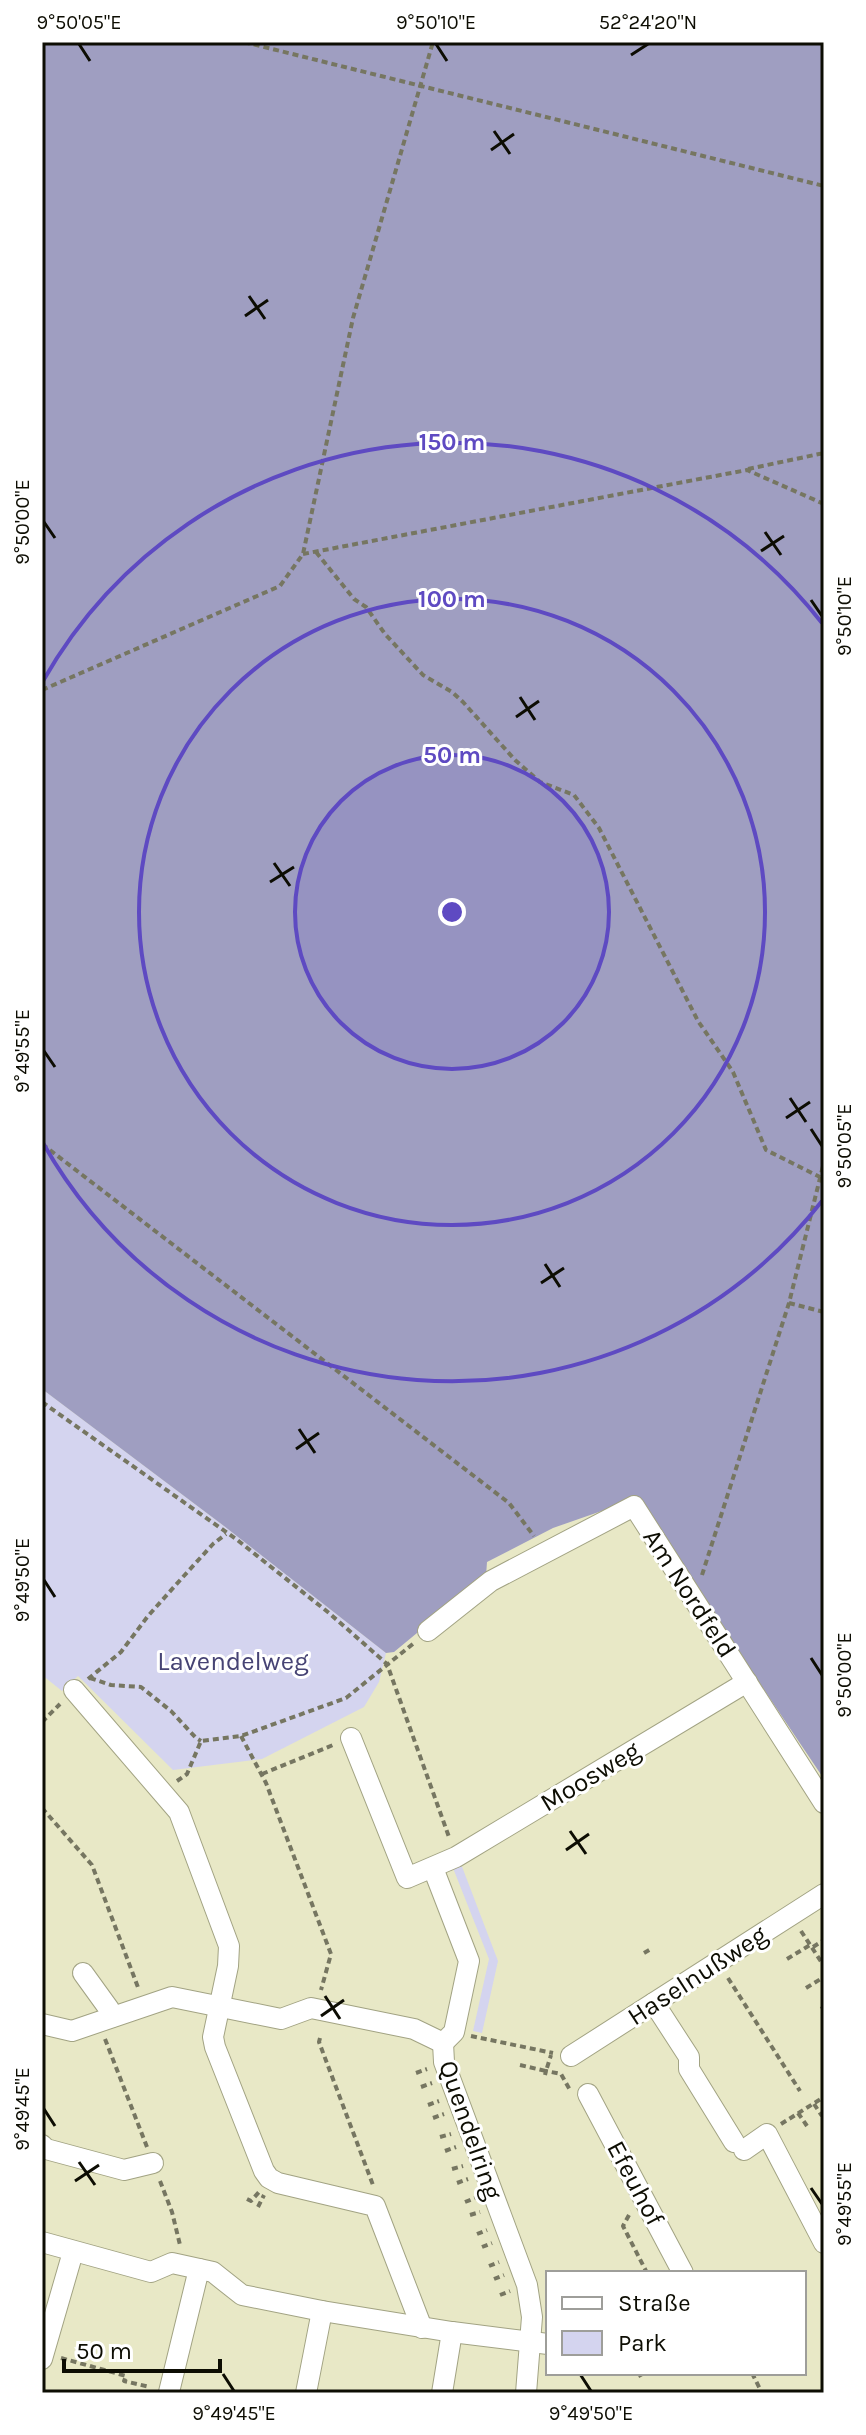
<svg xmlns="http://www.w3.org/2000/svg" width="866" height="2435" font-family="Karla,sans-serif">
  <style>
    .green { fill: #d4d4ef }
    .forest { fill: #9f9ec1 }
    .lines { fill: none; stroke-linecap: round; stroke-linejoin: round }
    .minor-casing { stroke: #a2a383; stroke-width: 22 }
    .path { stroke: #767661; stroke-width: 4; stroke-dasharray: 6 4; stroke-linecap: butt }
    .minor { stroke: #fff; stroke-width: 20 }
    .ticks { fill: none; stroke: #0d0d03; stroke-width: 3 }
    .ring { fill: none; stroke: #5e4ac2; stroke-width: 4 }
    .labels { text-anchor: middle; stroke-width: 6; stroke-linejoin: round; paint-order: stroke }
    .street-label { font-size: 26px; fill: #0d0d03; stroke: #fff }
    .park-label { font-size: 26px; fill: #464374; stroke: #fff }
    .centre { fill: #5e4ac2; stroke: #fff; stroke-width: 4 }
    .ring-label { font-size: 24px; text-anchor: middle; font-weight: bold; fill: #5e4ac2; stroke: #fff; stroke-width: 6; stroke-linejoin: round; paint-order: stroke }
    .neatline { fill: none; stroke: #0d0d03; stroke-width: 3 }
    .ticks-label { font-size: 20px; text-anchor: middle; fill: #0d0d03 }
  </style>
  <rect width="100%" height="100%" fill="#e8e8c6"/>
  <g class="green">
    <polygon points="42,1389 224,1526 386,1653 379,1682 364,1707 262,1759 173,1770 78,1676 62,1691 42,1675"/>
    <polygon points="461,1864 498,1961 482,2033 473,2031 489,1959 453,1868"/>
  </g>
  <polygon class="forest" points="42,42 824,42 824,1779 636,1499 553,1528 487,1562 486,1576 394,1652 386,1653 224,1526 42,1389"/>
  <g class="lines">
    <g class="minor-casing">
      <g id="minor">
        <polyline points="428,1631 491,1581 634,1506 824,1803"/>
        <polyline points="74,1690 179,1812 229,1946 228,1966 213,2037 215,2047 264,2171 269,2178 278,2183 375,2206 422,2328"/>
        <polyline points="351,1738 407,1878 456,1857 747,1682"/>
        <polyline points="433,1868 469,1961 454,2032 443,2043"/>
        <polyline points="83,1973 109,2009 112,2017"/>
        <polyline points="654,2003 689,2057 689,2069 734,2142"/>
        <polyline points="42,2024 72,2031 172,1997 281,2019 311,2008 414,2029 443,2043"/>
        <polyline points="443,2043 444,2062 527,2285 532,2317 526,2393"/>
        <polyline points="571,2056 824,1894"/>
        <polyline points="588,2094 683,2273"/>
        <polyline points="42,2145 46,2149 124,2170 153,2163"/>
        <polyline points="744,2150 767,2134 824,2243"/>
        <polyline points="42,2242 151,2272 172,2263 213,2272 242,2295 322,2311 452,2332 548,2344"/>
        <polyline points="42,2359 73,2252"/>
        <polyline points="169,2392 199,2269"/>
        <polyline points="306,2393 322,2311"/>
        <polyline points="442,2393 452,2332"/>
      </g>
    </g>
    <g class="path">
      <polyline points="244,42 824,186"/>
      <polyline points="748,469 824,453"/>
      <polyline points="316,552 354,599 366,607 385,634 423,675 452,692 463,702 515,760 540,782 574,795 599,828 698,1021 733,1072 766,1150 820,1177"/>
      <polyline points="303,554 747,470 824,504"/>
      <polyline points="42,690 280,586 303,554 353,318 433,42"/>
      <polyline points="42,1144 509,1503 534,1536"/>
      <polyline points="789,1303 824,1312"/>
      <polyline points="42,1402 236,1539 329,1613 387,1664 449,1837"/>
      <polyline points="702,1575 789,1303 824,1162"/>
      <polyline points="90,1678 111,1685 141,1687 171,1711 196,1738 201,1741"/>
      <polyline points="88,1679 121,1652 148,1616 182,1578 213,1544 226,1534"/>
      <polyline points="42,1722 60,1704"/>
      <polyline points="241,1736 266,1783 331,1954 321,1990"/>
      <polyline points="262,1774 333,1745"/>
      <polyline points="177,1781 187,1774 201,1741 241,1736 346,1698 414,1643"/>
      <polyline points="42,1808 92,1865 139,1990"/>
      <polyline points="801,1931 824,1966"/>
      <polyline points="813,1947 824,1940"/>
      <polyline points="644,1953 651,1949"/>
      <polyline points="787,1959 810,1945"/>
      <polyline points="728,1978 800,2091"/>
      <polyline points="806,1988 824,1977"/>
      <polyline points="821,2009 824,2007"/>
      <polyline points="471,2036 553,2053"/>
      <polyline points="320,2038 319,2042 373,2185"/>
      <polyline points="105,2039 147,2147"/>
      <polyline points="520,2065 546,2071 551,2055"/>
      <polyline points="416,2073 427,2069"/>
      <polyline points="545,2075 546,2071 561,2074 570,2090"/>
      <polyline points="421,2087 432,2083"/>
      <polyline points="814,2104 822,2116"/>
      <polyline points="428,2105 439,2101"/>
      <polyline points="798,2113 807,2126"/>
      <polyline points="433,2118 444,2114"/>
      <polyline points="781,2124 824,2097"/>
      <polyline points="440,2137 451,2134"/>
      <polyline points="445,2151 456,2147"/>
      <polyline points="452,2169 463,2166"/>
      <polyline points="160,2181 172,2212 180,2245"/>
      <polyline points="457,2183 468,2179"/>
      <polyline points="247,2199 251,2201 259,2192"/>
      <polyline points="465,2202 475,2198"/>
      <polyline points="258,2207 264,2195"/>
      <polyline points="470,2215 480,2212"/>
      <polyline points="629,2215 623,2226 647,2273"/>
      <polyline points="477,2234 487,2230"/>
      <polyline points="482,2247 492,2243"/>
      <polyline points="489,2266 499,2262"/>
      <polyline points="494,2279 504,2275"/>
      <polyline points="500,2295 510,2291"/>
      <polyline points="61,2358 126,2376 124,2381 150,2387"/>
      <polyline points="639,2373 641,2377"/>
      <polyline points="752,2373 762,2393"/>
    </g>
    <use href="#minor" class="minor"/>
  </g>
  <path class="ticks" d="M79,44L90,61M436,44L447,61M631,55L648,44M494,131L510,154M491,150L514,134M249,296L265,319M245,316L268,300M44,522L55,538M765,532L781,555M761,551L784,536M811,600L822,616M520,697L535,720M516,717L539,701M274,863L290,886M270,882L294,867M44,1051L55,1067M790,1098L806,1122M786,1118L810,1102M811,1129L822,1146M545,1264L560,1287M541,1283L564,1268M299,1429L315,1453M296,1449L319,1433M44,1580L55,1597M811,1658L822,1675M570,1831L586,1854M566,1850L589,1834M325,1996L340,2019M321,2016L344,2000M44,2109L55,2126M79,2162L95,2185M75,2181L99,2165M811,2188L822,2204M223,2374L234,2391M580,2374L591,2391"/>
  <circle cx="452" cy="912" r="157" fill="#5e4ac2" fill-opacity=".12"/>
  <g class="ring">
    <circle cx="452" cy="912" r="157"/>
    <circle cx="452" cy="912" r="313"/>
    <path d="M822 1201A470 470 0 0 1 43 1143M43 681A470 470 0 0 1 822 623"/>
  </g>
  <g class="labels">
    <g class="street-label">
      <text transform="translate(690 1593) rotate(57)" y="9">Am Nordfeld</text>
      <text transform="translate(590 1776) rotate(-31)" y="9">Moosweg</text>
      <text transform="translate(697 1975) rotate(-33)" y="9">Haselnußweg</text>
      <text transform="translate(471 2130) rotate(71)" y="9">Quendelring</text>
      <text transform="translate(636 2183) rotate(62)" y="9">Efeuhof</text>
    </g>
    <g class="park-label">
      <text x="233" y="1670">Lavendelweg</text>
    </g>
  </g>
  <circle cx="452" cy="912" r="12" class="centre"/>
  <g class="ring-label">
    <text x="452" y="450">150 m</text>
    <text x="452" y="607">100 m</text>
    <text x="452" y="763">50 m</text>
  </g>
  <rect width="866" height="2435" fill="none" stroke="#ffffff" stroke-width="88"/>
  <rect x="546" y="2271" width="260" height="104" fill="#ffffff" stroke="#9e9e9a" stroke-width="2"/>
  <rect x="562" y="2297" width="40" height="12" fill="#ffffff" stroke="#9e9e9a" stroke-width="2"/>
  <text x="618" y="2311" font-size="24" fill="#0d0d03">Straße</text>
  <rect x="562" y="2331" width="40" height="24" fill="#d4d4ef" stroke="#9e9e9a" stroke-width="2"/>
  <text x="618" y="2351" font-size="24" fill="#0d0d03">Park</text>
  <path d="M64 2359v12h156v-12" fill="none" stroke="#0d0d03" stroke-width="4"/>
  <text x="76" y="2359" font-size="24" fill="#0d0d03" stroke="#ffffff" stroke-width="6" paint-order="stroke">50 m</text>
  <rect x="44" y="44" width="778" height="2347" class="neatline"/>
  <g class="ticks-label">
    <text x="79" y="29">9°50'05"E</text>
    <text x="436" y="29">9°50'10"E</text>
    <text x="648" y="29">52°24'20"N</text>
    <text transform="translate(22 522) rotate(-90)" y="7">9°50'00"E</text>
    <text transform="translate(844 616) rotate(-90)" y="7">9°50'10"E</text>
    <text transform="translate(22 1051) rotate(-90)" y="7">9°49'55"E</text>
    <text transform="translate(844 1146) rotate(-90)" y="7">9°50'05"E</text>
    <text transform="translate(22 1580) rotate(-90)" y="7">9°49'50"E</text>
    <text transform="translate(844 1675) rotate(-90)" y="7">9°50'00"E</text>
    <text transform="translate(22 2109) rotate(-90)" y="7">9°49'45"E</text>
    <text transform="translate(844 2204) rotate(-90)" y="7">9°49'55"E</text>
    <text x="234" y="2420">9°49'45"E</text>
    <text x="591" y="2420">9°49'50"E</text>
  </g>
</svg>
